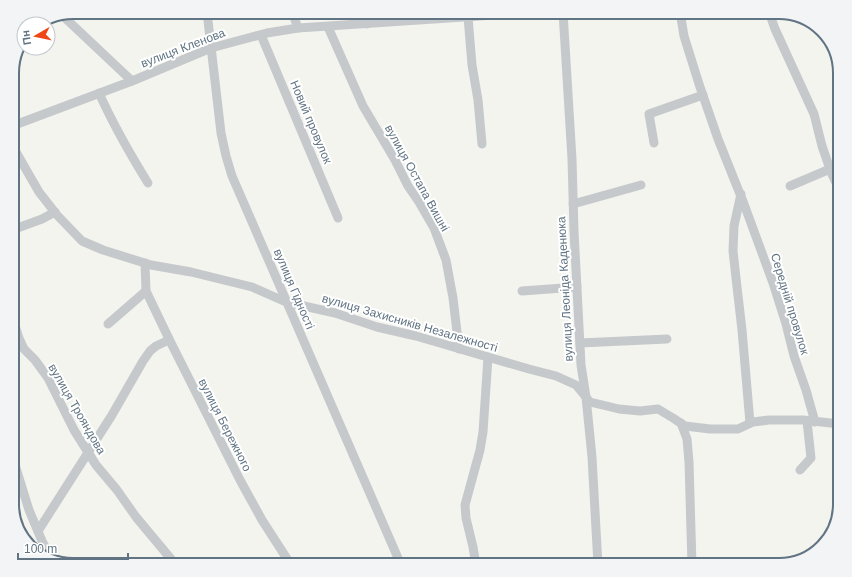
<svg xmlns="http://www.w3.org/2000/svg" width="852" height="577" font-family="Arial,sans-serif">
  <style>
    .green { fill: #d5dcd0 }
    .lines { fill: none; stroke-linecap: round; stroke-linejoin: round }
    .minor { stroke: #c6c9cc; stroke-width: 9 }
    .labels { text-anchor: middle; stroke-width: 4; stroke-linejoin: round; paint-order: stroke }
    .street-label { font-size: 12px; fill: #617483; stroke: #fff }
    .rim { fill: none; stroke: #617483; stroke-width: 2 }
  </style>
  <rect width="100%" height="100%" fill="#f4f4ef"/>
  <polygon class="green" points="373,12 541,12 374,24"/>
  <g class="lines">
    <g class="minor">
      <polyline points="207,12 221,133 226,156 232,176 401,565"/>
      <polyline points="292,12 298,28"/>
      <polyline points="366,12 367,24"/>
      <polyline points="563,12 572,159 574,231 581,365 586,397 592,457 598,565"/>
      <polyline points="680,12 684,36 699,84 718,139 744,204 773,283 786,324 794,356 806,390 815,422"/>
      <polyline points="769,12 775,29 814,114 822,146 831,172 840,191"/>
      <polyline points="63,16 132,81"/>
      <polyline points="468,17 472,65 478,100 482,144"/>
      <polyline points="328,27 363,106 395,160 408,186 419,202 434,228 446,260 453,298 459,349"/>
      <polyline points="261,35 338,218"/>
      <path d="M99,93C113,124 130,154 148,183"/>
      <polyline points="12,126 132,81 211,48 267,33 298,28 541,12"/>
      <polyline points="654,143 649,114 703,95"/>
      <polyline points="12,145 39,192 57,215 82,241 103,250 151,265 191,272 252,287 286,302 335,313 377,327 416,336 529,369 556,376 576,385 590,402 619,409 640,411 658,409 673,418 685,426 710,429 738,429 753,422 769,420 803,420 840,424"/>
      <polyline points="790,186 830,169"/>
      <polyline points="741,194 734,226 733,251 737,287 742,330 750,423"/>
      <polyline points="573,204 641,185"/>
      <polyline points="12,230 42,219 55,212"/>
      <polyline points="145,263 146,291 170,341 240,480 262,520 291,565"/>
      <polyline points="522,291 577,287"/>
      <polyline points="12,316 19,338 24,349 35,360 48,378 74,430 96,465 117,490 136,517 176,565"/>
      <polyline points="108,324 146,291"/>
      <polyline points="580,343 667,339"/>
      <polyline points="681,423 687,439 689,462 692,565"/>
      <polyline points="12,455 29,510 42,541 51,558"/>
      <polyline points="800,470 811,458 807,421"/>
      <polyline points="38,531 112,415 143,361 150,351 156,346 169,340"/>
      <polyline points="476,565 473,547 466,518 465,505 480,450 483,432 488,357"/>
    </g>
  </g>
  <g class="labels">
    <g class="street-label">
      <text transform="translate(183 48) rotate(-21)" y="4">вулиця Кленова</text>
      <text transform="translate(311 122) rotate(67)" y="4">Новий провулок</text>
      <text transform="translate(417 178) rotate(61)" y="4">вулиця Остапа Вишні</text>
      <text transform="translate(294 289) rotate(67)" y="4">вулиця Гідності</text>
      <text transform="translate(565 289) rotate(-93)" y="4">вулиця Леоніда Каденюка</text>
      <text transform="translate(790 304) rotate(73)" y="4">Середній провулок</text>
      <text transform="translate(410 323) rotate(16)" y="4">вулиця Захисників Незалежності</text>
      <text transform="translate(77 409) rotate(60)" y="4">вулиця Трояндова</text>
      <text transform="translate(225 425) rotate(63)" y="4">вулиця Бережного</text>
    </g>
  </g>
  <path d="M0 0H852V577H0ZM73 19H779A54 54 0 0 1 833 73V504A54 54 0 0 1 779 558H73A54 54 0 0 1 19 504V73A54 54 0 0 1 73 19Z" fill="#f2f4f5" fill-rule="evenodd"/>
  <path class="rim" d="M73 19H779A54 54 0 0 1 833 73V504A54 54 0 0 1 779 558H73A54 54 0 0 1 19 504V73A54 54 0 0 1 73 19Z"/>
  <g transform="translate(36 36) rotate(261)"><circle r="19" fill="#ffffff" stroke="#c0c7cd"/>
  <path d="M0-3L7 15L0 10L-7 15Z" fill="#ee4716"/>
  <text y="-6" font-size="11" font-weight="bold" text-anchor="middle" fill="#617483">Пн</text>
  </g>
  <path d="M18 553v6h110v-6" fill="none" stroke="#617483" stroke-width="2"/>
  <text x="24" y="553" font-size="12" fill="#617483" stroke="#ffffff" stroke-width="3" paint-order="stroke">100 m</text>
</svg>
